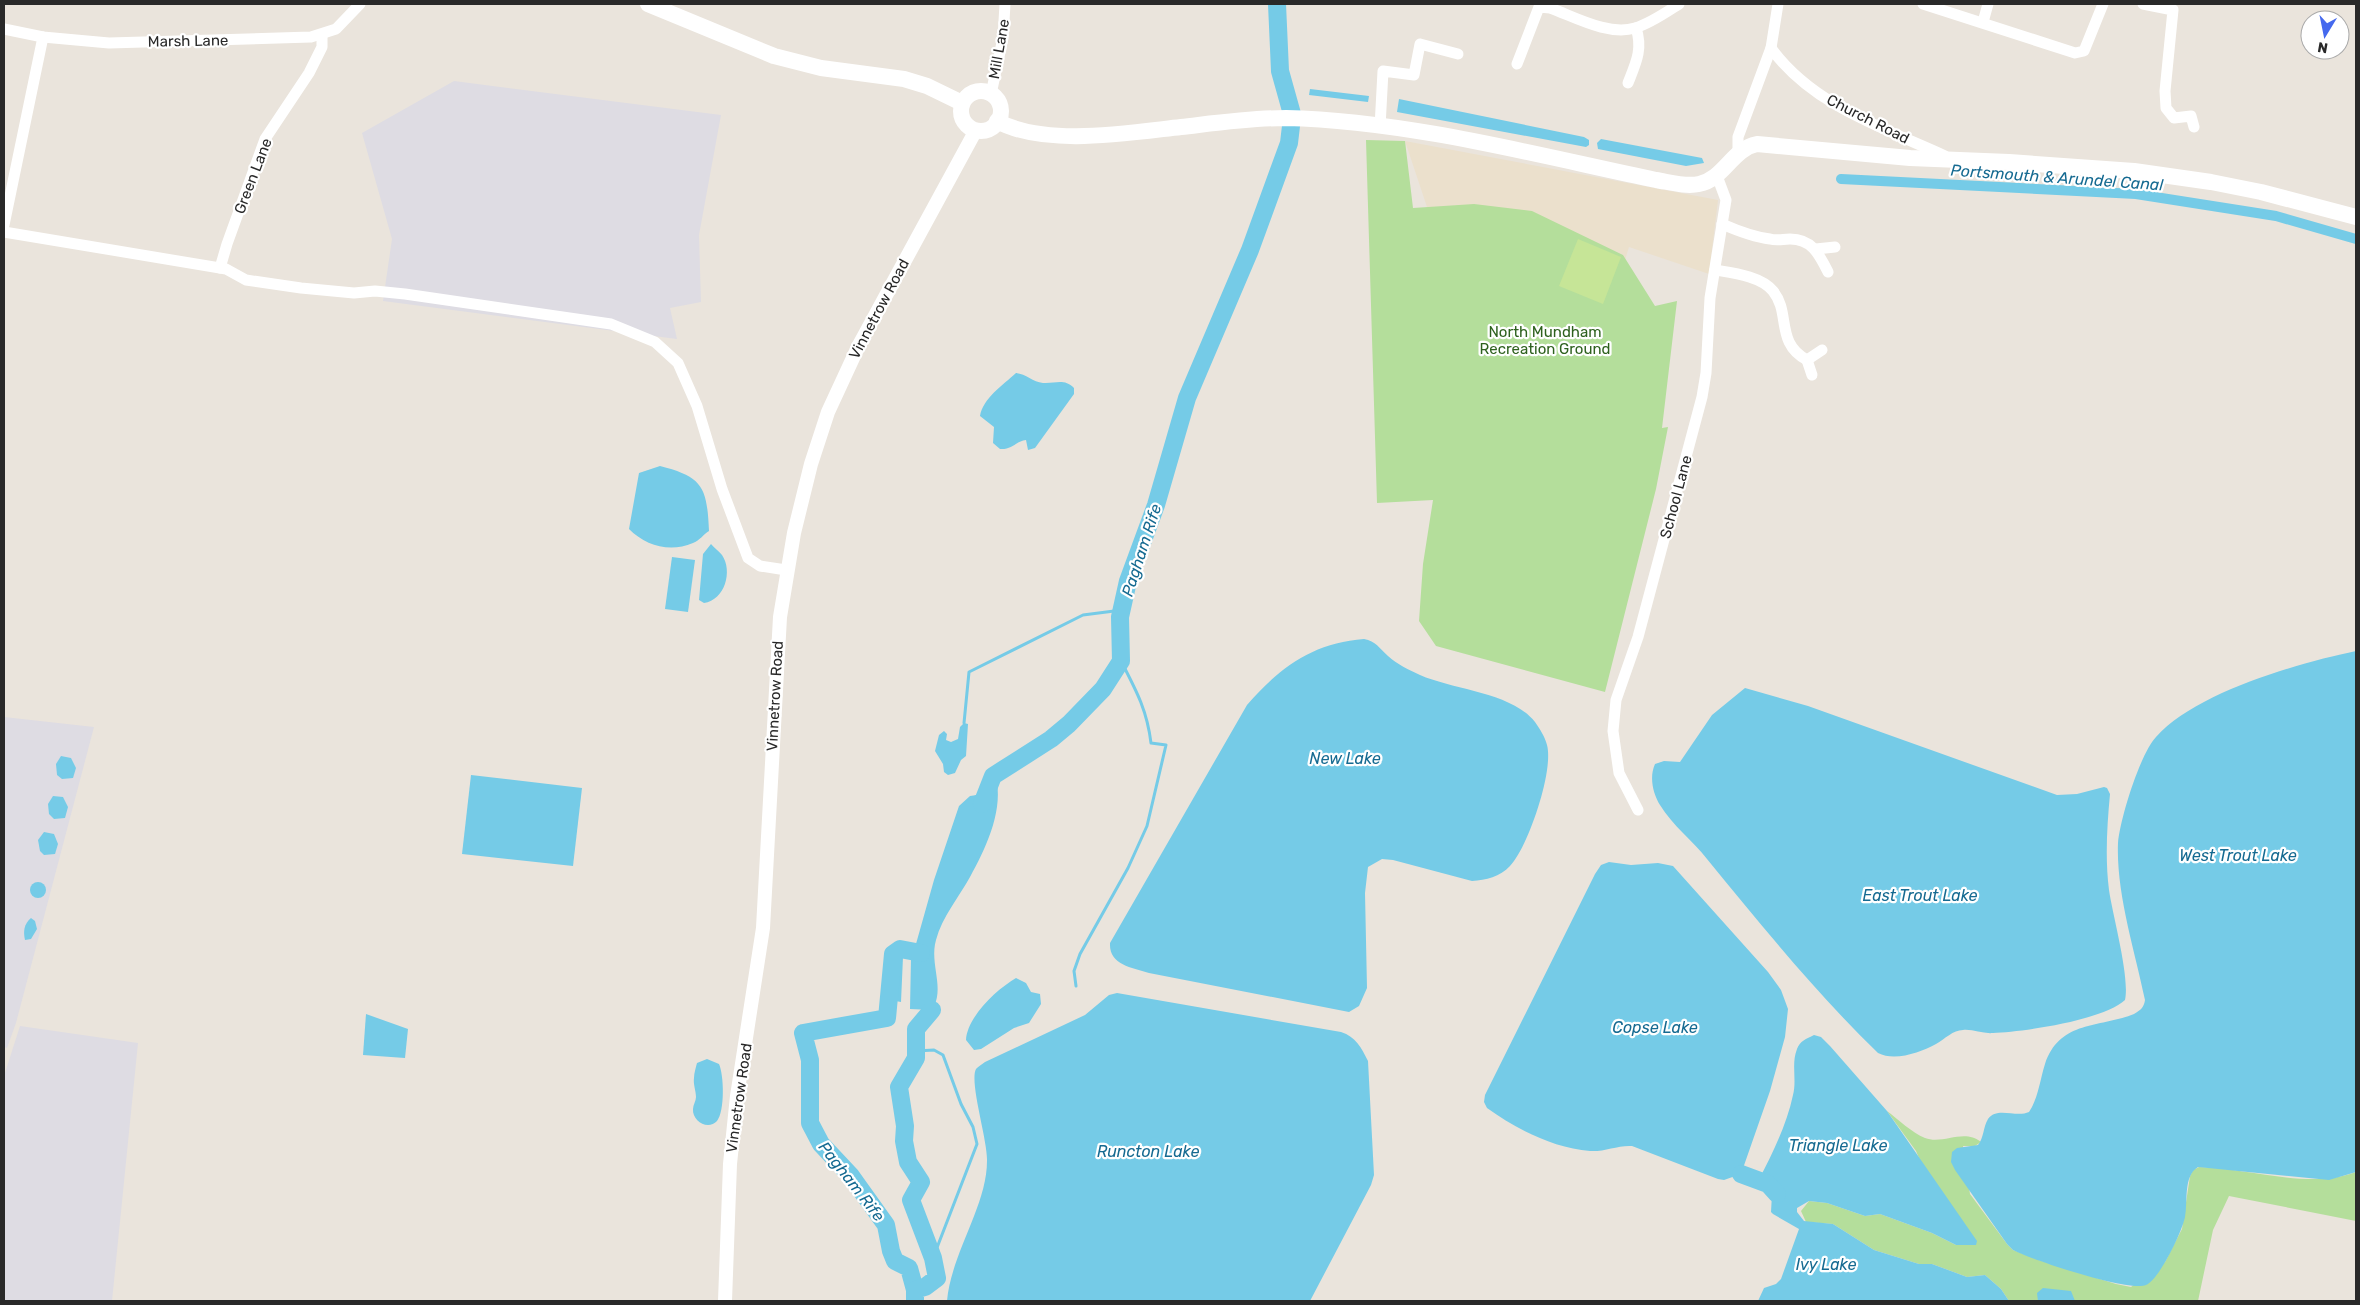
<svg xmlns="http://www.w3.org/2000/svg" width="2360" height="1305" font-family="Rubik,sans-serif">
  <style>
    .industrial { fill: #dedce3 }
    .education { fill: #ebe0cc }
    .green { fill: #b4de9b }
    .pitch { fill: #c6e597 }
    .water { fill: #75cbe7 }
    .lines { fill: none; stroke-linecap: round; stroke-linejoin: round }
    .stream { stroke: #75cbe7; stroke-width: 3 }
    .canal { stroke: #75cbe7; stroke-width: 10 }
    .river { stroke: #75cbe7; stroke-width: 18 }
    .minor { stroke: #fff; stroke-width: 11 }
    .tertiary { stroke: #fff; stroke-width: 14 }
    .secondary { stroke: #fff; stroke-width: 16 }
    .labels { text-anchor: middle; stroke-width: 4.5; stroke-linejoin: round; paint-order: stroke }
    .street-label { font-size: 15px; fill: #292929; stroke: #fff }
    .park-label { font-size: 15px; fill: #2e611e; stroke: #fff }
    .water-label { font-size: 16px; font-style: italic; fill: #156a91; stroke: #fff }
  </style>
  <rect width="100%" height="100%" fill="#eae4dc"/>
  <g class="industrial">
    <polygon points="454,81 721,115 699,235 701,302 670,308 677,339 383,301 392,239 362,133"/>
    <polygon points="4,717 94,727 16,1023 7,1048 4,1047"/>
    <polygon points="20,1026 138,1043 112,1301 4,1301 4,1076"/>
  </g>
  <polygon class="education" points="1405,141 1718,200 1709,274 1629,247 1625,260 1623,255 1579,235 1427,207"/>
  <g class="green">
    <polygon points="1366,140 1405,141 1413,208 1474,204 1532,211 1623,255 1655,306 1677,301 1662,428 1668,427 1656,489 1605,692 1436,646 1419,621 1423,564 1433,500 1377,503"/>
    <path d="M1887,1111C1898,1119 1912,1133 1925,1138C1943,1145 1964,1128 1981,1142L1975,1146H1963L1970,1194L2007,1244L2013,1250L2042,1261L2116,1284L2131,1287L2165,1262L2182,1229L2190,1176L2193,1170L2199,1167C2249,1168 2309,1190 2356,1172V1221L2229,1196L2213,1230L2198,1301H2009L2001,1289L1985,1275L1967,1277L1932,1264H1919L1874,1250L1833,1224L1806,1222L1801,1211L1809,1201L1827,1203L1865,1216L1880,1214L1932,1233L1956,1245L1916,1151Z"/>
  </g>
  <polygon class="pitch" points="1578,239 1621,257 1603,304 1559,286"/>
  <g class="water">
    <polygon points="1310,89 1369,96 1368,102 1309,95"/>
    <polygon points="1399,99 1584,137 1589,140 1589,145 1586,147 1397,112"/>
    <polygon points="1601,139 1702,158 1704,163 1686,166 1598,149 1597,143"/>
    <path d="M1016,373C1026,374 1033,382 1043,383C1055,384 1064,378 1074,388V394L1035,448L1028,450L1026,440C1016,441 1012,450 1000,449L993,443L994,427L980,416C983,398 1003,385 1016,373Z"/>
    <path d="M660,466C703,477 707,487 709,531C704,534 699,541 693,543C670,553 646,546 629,529L639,473Z"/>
    <path d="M711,544C714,548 719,551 722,555C733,571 725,600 704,603L699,600L703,554Z"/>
    <polygon points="672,557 695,560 688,612 665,609"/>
    <path d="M1364,639C1376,641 1379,648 1388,656C1397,664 1409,670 1420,675C1454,690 1511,692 1535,722C1540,729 1545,737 1547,745C1554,771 1528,847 1510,866C1500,877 1486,880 1472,881L1393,860L1382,859L1368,867L1365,893L1367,988L1359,1006L1349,1012L1149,973C1131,967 1109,965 1110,943L1247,705C1280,667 1313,643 1364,639Z"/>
    <path d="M2356,651V1172L2329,1180L2198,1167C2183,1176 2188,1202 2185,1217C2182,1232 2159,1280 2146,1285C2128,1292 2032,1260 2013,1250L2007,1244L1955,1170L1951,1162L1952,1152L1957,1148L1978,1145C1984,1138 1983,1127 1988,1119C1997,1106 2016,1118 2029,1112C2038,1099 2040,1080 2045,1064C2060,1020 2099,1028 2134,1014C2141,1010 2144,1007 2145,1000C2135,951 2116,893 2118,843C2120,819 2140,754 2156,737C2196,692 2299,663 2356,651Z"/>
    <path d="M1745,688L1808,706L2057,795L2077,794L2104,787L2107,788L2110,794C2107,826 2105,859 2109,890C2113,917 2130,977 2125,1000C2104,1020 2023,1032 1993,1033C1983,1034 1973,1029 1963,1030C1953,1030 1945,1039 1936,1044C1921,1052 1895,1062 1878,1053C1816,993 1762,926 1707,859C1693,841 1672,825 1660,805C1653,794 1649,777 1655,764L1664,761L1680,762L1712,715Z"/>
    <polygon points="964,723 968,724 966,756 961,760 955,773 948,775 944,772 943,764 935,751 939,735 944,731 947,734 946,740 951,742 958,739 960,727"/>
    <polygon points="61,756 71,758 76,768 73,778 62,779 57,775 56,764"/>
    <polygon points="471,775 582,788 573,866 462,854"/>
    <path d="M990,782L997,783C1002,814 985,850 970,877C959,897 942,917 936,940C929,964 946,989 932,1010L910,1009L911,958L903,957L901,1002L890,1000L893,954L900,949L914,951L934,880L959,806L970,796C980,795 986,792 990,782Z"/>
    <polygon points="53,796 63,797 68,807 65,818 54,819 49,814 48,804"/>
    <polygon points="44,832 54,834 58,844 55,854 44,855 40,851 38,840"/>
    <path d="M1609,862L1631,865L1658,863L1673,866L1768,972L1781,990L1788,1009L1785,1037L1770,1091L1741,1174L1724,1180L1718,1179L1632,1146C1618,1145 1604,1152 1590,1151C1553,1148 1516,1129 1487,1108L1484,1102L1485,1095L1595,874L1601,865Z"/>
    <circle cx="38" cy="890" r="8"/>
    <path d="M31,918L35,921L37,929L31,939L25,940C23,931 24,924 31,918Z"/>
    <path d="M1016,978L1026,983L1031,992L1040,994L1041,1004L1029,1023L1014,1028L981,1049L974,1050L966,1040C967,1017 997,989 1016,978Z"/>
    <path d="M1117,993L1341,1032C1356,1037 1361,1047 1368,1061L1374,1175L1371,1185L1310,1301H947C951,1254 987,1206 987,1161C988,1141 969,1082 976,1069C978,1067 982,1064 985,1062L1085,1015L1109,995Z"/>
    <polygon points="366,1014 408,1029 405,1058 363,1055"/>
    <path d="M1814,1035L1821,1037L1830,1046L1887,1111L1977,1241L1976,1245H1956L1932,1233L1880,1214L1865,1216L1827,1203L1809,1201L1797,1208V1212L1804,1221L1833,1224L1874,1250L1919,1264H1932L1967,1277L1985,1275L2001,1289L2009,1301H1758L1764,1288L1776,1284L1781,1279L1799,1229L1773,1214L1771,1212L1772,1194L1759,1185L1758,1181C1772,1155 1787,1124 1793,1095C1797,1080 1791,1064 1797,1049C1800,1041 1806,1039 1814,1035Z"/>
    <path d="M707,1059L719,1064C724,1075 725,1111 717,1121C708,1131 692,1121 693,1109C693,1105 696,1101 696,1097C696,1091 693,1084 694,1078C694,1073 696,1067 697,1063Z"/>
    <polygon points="2043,1288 2071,1291 2075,1301 2038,1301 2037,1293"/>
  </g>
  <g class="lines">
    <g class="stream">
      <polyline points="964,723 969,672 1083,615 1122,610"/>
      <path d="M1076,986L1074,971L1080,954L1128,868L1147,826L1166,745L1151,743C1147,710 1136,690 1121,661"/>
      <polyline points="916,1051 934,1050 943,1055 961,1104 973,1127 977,1144 933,1258"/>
    </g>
    <polyline class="canal" points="1841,179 2136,194 2276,216 2356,239"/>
    <g class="river">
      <polyline points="1277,4 1280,71 1292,114"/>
      <polyline points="982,804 993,776 1051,739 1069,724 1103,689 1121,661 1120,617 1128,581 1156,505 1187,398 1250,250 1289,143 1291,126"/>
      <polyline points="1741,1174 1768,1184 1777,1194"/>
      <polyline points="915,1290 909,1268 895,1261 891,1251 886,1225 851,1176 821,1144 810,1123 810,1060 803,1033 887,1018 893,954 900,949 921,953"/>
      <polyline points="915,1301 915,1290 925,1287 937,1278 933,1258 911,1200 921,1182 908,1162 904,1141 905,1126 899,1087 916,1058 916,1029 932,1010"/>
    </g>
    <g class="minor">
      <polyline points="1923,4 2075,53 2084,51 2103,4"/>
      <polyline points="2143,4 2173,10 2165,91 2166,108 2174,118 2191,116 2194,127"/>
      <polyline points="1983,22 1988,4"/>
      <polyline points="4,29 43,37 109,43 311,37 336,29 360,4"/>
      <path d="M1771,48C1812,105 1884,128 1945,156"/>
      <path d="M1517,64L1539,7L1550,8C1575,17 1608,36 1635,28C1651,23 1665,13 1679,4"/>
      <path d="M1628,83C1636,63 1643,49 1636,28"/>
      <polyline points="991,94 1003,38 1005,4"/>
      <polyline points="1380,127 1383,71 1414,75 1420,44 1458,54"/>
      <polyline points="1738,154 1738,137 1771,48 1778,4"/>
      <path d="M1722,224C1738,231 1753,237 1770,239C1777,241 1783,239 1790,239C1812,239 1819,254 1828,272"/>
      <polyline points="4,225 43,37"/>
      <polyline points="4,232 226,269 246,280 301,288 354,293 375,291 405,294 611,324 655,342 678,363 697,406 722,489 748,558 760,566 786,570"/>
      <polyline points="1816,249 1835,247"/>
      <polyline points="220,268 227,244 265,139 309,73 322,47 322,35"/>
      <path d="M1715,270C1733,273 1761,276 1773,291C1791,313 1775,343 1807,360L1822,350"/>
      <polyline points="1807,360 1812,375"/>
      <polyline points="1638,810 1619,773 1613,731 1616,700 1638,637 1702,397 1706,373 1710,298 1726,200 1717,176"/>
    </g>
    <polyline class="tertiary" points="725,1301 730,1164 737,1096 763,928 780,617 794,533 811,464 828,412 859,345 976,130"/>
    <g class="secondary">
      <polyline points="648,4 774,56 821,68 904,79 927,86 962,103"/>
      <circle cx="981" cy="111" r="20"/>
      <path d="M997,121C1045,147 1128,133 1181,127C1216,123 1251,118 1286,118C1409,121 1536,155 1656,180C1669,182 1686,187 1699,184C1724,179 1732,149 1757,144L1910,158L2009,162L2134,171L2211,182L2261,192L2356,217"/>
    </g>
  </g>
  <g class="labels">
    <g class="street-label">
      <text transform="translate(188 41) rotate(-1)" y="5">Marsh Lane</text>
      <text transform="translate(999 49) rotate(-80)" y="5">Mill Lane</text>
      <text transform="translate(1868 119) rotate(27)" y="5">Church Road</text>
      <text transform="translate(253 176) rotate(-69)" y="5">Green Lane</text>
      <text transform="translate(879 309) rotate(-62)" y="5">Vinnetrow Road</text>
      <text transform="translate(1676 497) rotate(-75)" y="5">School Lane</text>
      <text transform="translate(775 696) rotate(-87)" y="5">Vinnetrow Road</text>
      <text transform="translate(739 1098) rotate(-82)" y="5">Vinnetrow Road</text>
    </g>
    <g class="park-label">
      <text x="1545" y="337">North Mundham<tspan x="1545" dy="17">Recreation Ground</tspan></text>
    </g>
    <g class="water-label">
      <text transform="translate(2057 177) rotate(4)" y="6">Portsmouth &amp; Arundel Canal</text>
      <text transform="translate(1141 550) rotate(-72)" y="6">Pagham Rife</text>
      <text x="1345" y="764">New Lake</text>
      <text x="2238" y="861">West Trout Lake</text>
      <text x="1920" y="901">East Trout Lake</text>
      <text x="1655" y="1033">Copse Lake</text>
      <text x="1838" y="1151">Triangle Lake</text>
      <text x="1148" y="1157">Runcton Lake</text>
      <text transform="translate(852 1181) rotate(52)" y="6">Pagham Rife</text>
      <text x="1826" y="1270">Ivy Lake</text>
    </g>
  </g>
  <rect width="2360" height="1305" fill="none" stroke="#292929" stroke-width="10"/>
  <g transform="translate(2325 35) rotate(190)"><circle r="24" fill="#ffffff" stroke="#a9a9a9"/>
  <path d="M0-4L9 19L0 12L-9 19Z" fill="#4569ee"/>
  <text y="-8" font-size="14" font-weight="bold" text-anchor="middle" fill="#292929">N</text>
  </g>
</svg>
